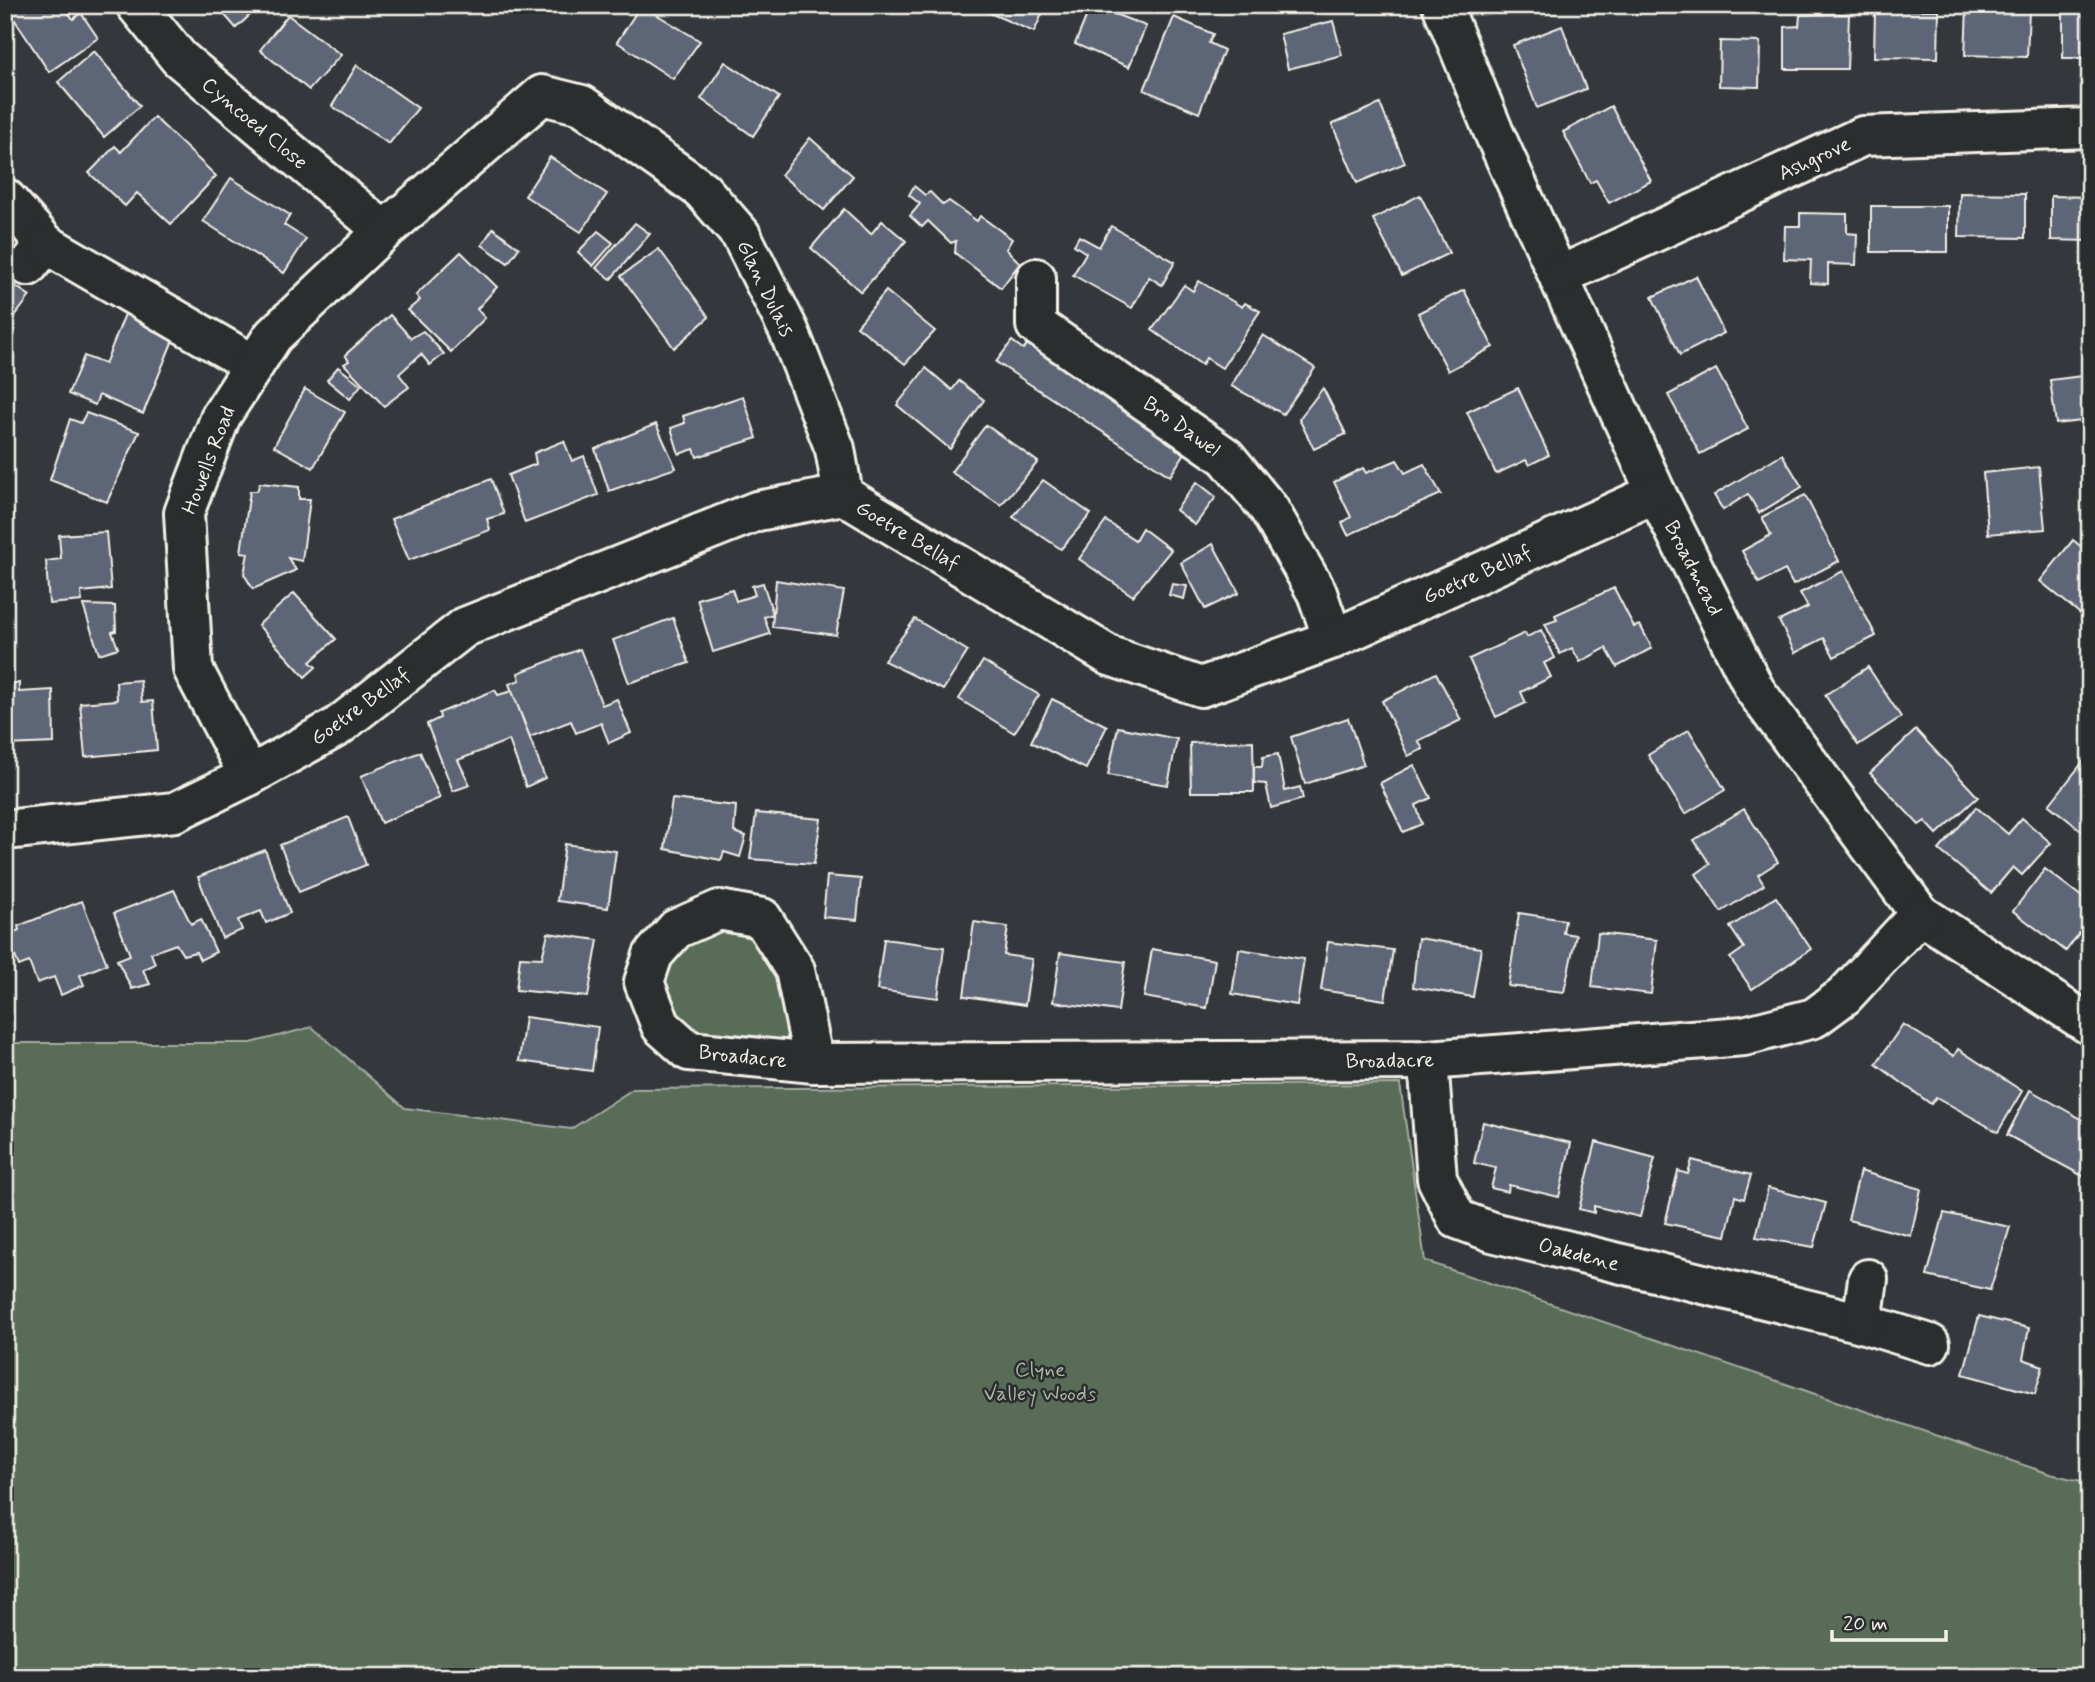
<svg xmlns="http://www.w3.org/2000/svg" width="2095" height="1682" font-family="Mynerve,sans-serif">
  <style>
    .green { fill: #586c58; stroke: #a6aea0; stroke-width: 2 }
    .building { fill: #5d6577; stroke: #f4f1e8; stroke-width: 2 }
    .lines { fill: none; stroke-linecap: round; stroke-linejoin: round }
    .minor-casing { stroke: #f4f1e8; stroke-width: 44 }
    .minor { stroke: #2a2d2e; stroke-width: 38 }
    .labels { text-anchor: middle; stroke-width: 5; stroke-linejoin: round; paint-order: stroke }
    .street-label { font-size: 21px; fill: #f4f1e8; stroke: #2a2d2e }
    .park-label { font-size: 21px; fill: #aeb5a7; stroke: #2a2d2e }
  </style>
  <rect width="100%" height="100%" fill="#34383d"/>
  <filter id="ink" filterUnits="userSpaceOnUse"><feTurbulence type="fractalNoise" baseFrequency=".0143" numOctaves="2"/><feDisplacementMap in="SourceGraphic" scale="14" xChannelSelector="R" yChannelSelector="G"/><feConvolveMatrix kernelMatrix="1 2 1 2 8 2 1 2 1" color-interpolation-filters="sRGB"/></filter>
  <g filter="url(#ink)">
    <g class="green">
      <polygon points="762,918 814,1063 689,1051 653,955 676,929"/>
      <polygon points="312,1027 405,1108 571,1129 633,1089 1400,1084 1425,1261 2050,1474 2090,1483 2090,1677 5,1677 5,1043 251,1043"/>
    </g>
    <g class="building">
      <polygon points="5,5 63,5 73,19 81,13 98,38 49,72"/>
      <polygon points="216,5 261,5 236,28"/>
      <polygon points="641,5 700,41 673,79 617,42"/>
      <polygon points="971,5 1046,5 1034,32"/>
      <polygon points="1091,5 1146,26 1129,67 1075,44"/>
      <rect x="2063" y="5" width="27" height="53"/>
      <polygon points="1967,8 2029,10 2027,57 1965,55"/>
      <polygon points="1875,10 1939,10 1938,58 1874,57"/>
      <polygon points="1849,14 1847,69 1785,69 1785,27 1799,26 1800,15"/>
      <polygon points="288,15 341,55 309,90 260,50"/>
      <polygon points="1174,17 1213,34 1209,43 1224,50 1199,113 1144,90"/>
      <polygon points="1333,21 1342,55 1288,69 1280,34"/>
      <polygon points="1562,26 1586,89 1537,108 1513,45"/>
      <polygon points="1720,41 1760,42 1759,87 1719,86"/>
      <polygon points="94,51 140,106 104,137 58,82"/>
      <polygon points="725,62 779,97 753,136 701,99"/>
      <polygon points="357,65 418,108 389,144 332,106"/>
      <polygon points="1380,104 1405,163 1357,183 1332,124"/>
      <polygon points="1611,106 1651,181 1609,203 1596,180 1590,183 1563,132"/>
      <polygon points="154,117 216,176 171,224 137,193 125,206 89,173 115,146 121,152"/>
      <polygon points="810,138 853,176 824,210 781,175"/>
      <polygon points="550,157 607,194 581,232 525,196"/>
      <polygon points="231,178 290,215 284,225 306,239 284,273 203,221"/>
      <polygon points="914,186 925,195 930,192 943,205 949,201 977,221 980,216 1012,239 1006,249 1020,263 1001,288 955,253 956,241 951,243 928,221 922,227 910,216 920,204 909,195"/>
      <polygon points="1960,193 2025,194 2025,238 1959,237"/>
      <polygon points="1420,195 1449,253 1402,276 1373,219"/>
      <polygon points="2051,196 2090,197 2090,241 2051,240"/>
      <rect x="1871" y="206" width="77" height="46"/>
      <polygon points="844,209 871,234 882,221 906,241 861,292 811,248"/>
      <polygon points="1800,213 1847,214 1847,233 1857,234 1856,265 1828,264 1828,284 1810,283 1811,260 1784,259 1785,226 1800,226"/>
      <polygon points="5,216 23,229 5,253"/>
      <polygon points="635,223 650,234 611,279 596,268"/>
      <polygon points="1111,226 1175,262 1162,285 1149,277 1132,308 1073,275 1086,253 1074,245 1079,236 1099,247"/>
      <polygon points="493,228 519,248 508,263 482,245"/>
      <polygon points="598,231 613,243 593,266 578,252"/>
      <polygon points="659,249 709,317 674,348 621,276"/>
      <polygon points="461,252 497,287 477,309 485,318 451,352 408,310 420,300 416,295"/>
      <polygon points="1696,276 1724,333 1680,355 1652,297"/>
      <polygon points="5,279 30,296 9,324 5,322"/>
      <polygon points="1199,281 1242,307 1245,303 1260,311 1222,368 1206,358 1202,365 1152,330 1184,285 1193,291"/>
      <polygon points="1464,290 1493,347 1448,371 1418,313"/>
      <polygon points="886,291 935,331 905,364 857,326"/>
      <polygon points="125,314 175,335 143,414 99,395 95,405 68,394 84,356 105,364"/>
      <polygon points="390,315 411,338 423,331 444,354 430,365 421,354 399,374 409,387 384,406 344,364 349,361 345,355"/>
      <polygon points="1263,335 1315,368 1283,414 1231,386"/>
      <polygon points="1012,341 1023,349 1028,344 1178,442 1176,449 1185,453 1170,476 996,362"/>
      <polygon points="338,367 361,385 350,399 327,380"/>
      <polygon points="926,368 952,390 959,381 984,400 950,449 897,405"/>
      <polygon points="1716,369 1748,429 1700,454 1668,395"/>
      <polygon points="2090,375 2090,420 2056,424 2050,380"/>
      <polygon points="1323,388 1346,434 1314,449 1299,419"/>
      <polygon points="1518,388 1549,455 1529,465 1526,460 1496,474 1467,412"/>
      <polygon points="305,389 345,412 313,468 274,446"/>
      <polygon points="743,396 757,438 697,457 694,449 679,454 671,428 685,423 683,416"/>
      <polygon points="86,413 139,432 107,502 50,480 70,419 81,423"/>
      <polygon points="656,424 676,468 609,491 595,449"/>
      <polygon points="986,425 1038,462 1001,505 951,472"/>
      <polygon points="564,441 572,461 584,456 598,495 525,523 508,475 536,464 534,453"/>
      <polygon points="1782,454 1802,487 1759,513 1748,494 1723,510 1714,495"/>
      <polygon points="1397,460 1405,473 1424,464 1441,494 1348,535 1342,523 1351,517 1334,482 1363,468 1366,473"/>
      <polygon points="2039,467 2045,529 1988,534 1983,473"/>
      <polygon points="491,479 504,514 487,519 490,530 409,560 391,519"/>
      <polygon points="1043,480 1091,514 1061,549 1013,517"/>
      <polygon points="1197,482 1216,497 1195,525 1176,510"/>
      <polygon points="260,483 299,487 299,499 310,499 302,561 288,558 296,570 253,589 244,574 248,553 241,552 250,491 257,491"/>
      <polygon points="1805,495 1839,561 1793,585 1785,570 1759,583 1742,551 1771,535 1762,517"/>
      <polygon points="1106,521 1135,540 1142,528 1171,550 1133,596 1079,559"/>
      <polygon points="106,532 111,589 81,592 82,601 49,604 46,561 61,559 59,535"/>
      <polygon points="2073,540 2090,554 2089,621 2040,581"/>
      <polygon points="1213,544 1239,593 1205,609 1181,563"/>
      <polygon points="1843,571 1876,636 1834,657 1824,638 1795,653 1779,621 1808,607 1800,593"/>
      <polygon points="776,580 844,591 836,635 772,627"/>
      <polygon points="763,583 773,614 764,617 770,634 713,652 697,599 732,589 736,601 755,595 752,586"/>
      <polygon points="1172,584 1187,586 1184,599 1169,595"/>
      <polygon points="1614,588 1634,627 1640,625 1652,648 1617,667 1606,648 1580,662 1572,648 1560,654 1545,624 1557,620 1555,615"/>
      <polygon points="294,593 336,639 310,662 316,667 305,677 258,625"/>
      <polygon points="83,605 115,606 116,631 112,632 118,648 99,654"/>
      <polygon points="673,618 689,663 629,683 613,640"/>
      <polygon points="915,619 968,651 943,690 884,661"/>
      <polygon points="1541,630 1555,658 1544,663 1551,677 1521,692 1526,703 1496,717 1469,659 1525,633 1527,637"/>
      <polygon points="580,649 602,705 617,699 631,733 609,743 601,723 576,733 571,721 530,737 509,684 520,680 518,673"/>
      <polygon points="983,661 1039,695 1014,733 959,699"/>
      <polygon points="1868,667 1901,717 1858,745 1825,695"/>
      <polygon points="1436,673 1461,720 1418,741 1423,749 1408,756 1382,701"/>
      <polygon points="140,680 142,702 153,701 157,750 85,757 80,703 117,700 116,682"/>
      <polygon points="5,683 19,683 19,692 53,690 54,743 5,745"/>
      <polygon points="495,690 498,695 512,691 545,778 526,787 509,740 458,760 470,785 453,791 427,724 440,718 439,713"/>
      <polygon points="1052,699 1107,726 1086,769 1031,742"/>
      <polygon points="1348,718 1364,765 1305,784 1291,737"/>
      <polygon points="1118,727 1177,739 1168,785 1108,775"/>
      <polygon points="1689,730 1725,790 1685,814 1648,755"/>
      <polygon points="1916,730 1978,797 1937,834 1925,821 1919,825 1870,773"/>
      <polygon points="1253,741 1254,792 1191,792 1190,743"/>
      <polygon points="420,752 440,798 381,823 361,776"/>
      <polygon points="2090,753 2090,832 2087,835 2049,805"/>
      <polygon points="1278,754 1285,791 1300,787 1303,799 1271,808 1266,784 1254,783 1254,767 1262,767 1263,757"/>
      <polygon points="1414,765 1431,798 1416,805 1422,824 1403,832 1380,783"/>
      <polygon points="672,799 736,806 734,832 746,836 740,857 724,852 721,860 665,849"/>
      <polygon points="1976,807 2008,834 2022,818 2051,843 2022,875 2013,867 1991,893 1939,850"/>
      <polygon points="1744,809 1778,862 1758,875 1764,885 1721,912 1696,874 1710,864 1694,840"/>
      <polygon points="756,813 821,819 814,864 750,859"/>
      <polygon points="348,817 366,865 299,892 280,845"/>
      <polygon points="565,844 616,851 608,908 557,901"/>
      <polygon points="265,850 290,913 266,923 261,911 238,920 242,930 222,938 198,877"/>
      <polygon points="2045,869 2090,903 2090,918 2066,951 2013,911"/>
      <polygon points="827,876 861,879 857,920 823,917"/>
      <polygon points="174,890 191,924 201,919 216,952 200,960 196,952 183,955 176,944 151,953 155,964 143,970 150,984 132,989 117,960 130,955 114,913"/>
      <polygon points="1776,897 1811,949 1752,989 1730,958 1744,948 1730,927"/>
      <polygon points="82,901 107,964 80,975 84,985 61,995 54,977 37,983 29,962 19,966 7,936 19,930 18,926"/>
      <polygon points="1519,913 1565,920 1563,933 1576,935 1564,992 1508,986"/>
      <polygon points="974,922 1008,927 1004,955 1032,959 1025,1005 964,996"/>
      <polygon points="548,933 598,940 588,997 516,990 520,957 542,958"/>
      <polygon points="1598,933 1657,940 1651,994 1592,987"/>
      <polygon points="1418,938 1481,948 1473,997 1413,987"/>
      <polygon points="884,939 944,947 938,998 877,990"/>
      <polygon points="1328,942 1393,950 1385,1000 1321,990"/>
      <polygon points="1152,949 1215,960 1207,1008 1144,997"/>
      <polygon points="1239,949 1304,959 1297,1005 1232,994"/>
      <polygon points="1060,953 1125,962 1118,1011 1053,1002"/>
      <polygon points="525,1017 598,1027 592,1071 519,1061"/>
      <polygon points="1903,1024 1954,1056 1958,1049 2022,1091 1998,1132 1936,1097 1931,1104 1876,1064"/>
      <polygon points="2030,1090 2090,1124 2090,1180 2007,1135"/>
      <polygon points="1483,1122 1571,1143 1559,1197 1509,1185 1508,1192 1491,1188 1496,1168 1474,1163"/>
      <polygon points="1596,1142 1655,1158 1640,1217 1594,1206 1594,1213 1579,1209"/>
      <polygon points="1692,1160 1751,1175 1744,1199 1735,1196 1726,1236 1665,1223 1678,1171 1688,1174"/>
      <polygon points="1860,1171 1921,1189 1911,1236 1848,1220"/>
      <polygon points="1768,1188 1826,1203 1814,1247 1756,1237"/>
      <polygon points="1944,1213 2010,1227 1990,1290 1927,1276"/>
      <polygon points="1979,1316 2029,1328 2023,1359 2043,1366 2035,1394 1963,1374"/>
    </g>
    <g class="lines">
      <g class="minor-casing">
        <g id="minor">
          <polyline points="136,5 179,58 384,231"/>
          <polyline points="1442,5 1494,133 1656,493 1755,690 1920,914 2090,1025"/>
          <polyline points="5,198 46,244 28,266"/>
          <polyline points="46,244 254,365"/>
          <polyline points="1559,276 1863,136 2090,128"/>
          <polyline points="1036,278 1036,325 1226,457 1269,509 1317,593 1333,639"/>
          <polyline points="249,776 193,669 184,513 221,416 273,336 384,231 542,95 582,105 702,190 741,235 789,331 835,449 843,495"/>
          <polyline points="5,830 175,812 249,776 337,727 465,627 757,511 843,495 1110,656 1201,687 1333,639 1656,493"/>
          <polyline points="1428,1060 1437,1179 1457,1219 1492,1232 1862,1323 1930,1344"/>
          <polyline points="814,1063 795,970 762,918 719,910 676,929 653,955 644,982 661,1026 689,1051 814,1063 1428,1060 1744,1036 1814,1018 1844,996 1920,914"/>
          <polyline points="1862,1323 1868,1279"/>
        </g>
      </g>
      <use href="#minor" class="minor"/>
    </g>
  </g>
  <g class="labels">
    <g class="street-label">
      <text transform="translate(255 123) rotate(40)" y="7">Cyncoed Close</text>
      <text transform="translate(1814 158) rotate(-25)" y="7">Ashgrove</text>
      <text transform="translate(766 288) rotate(64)" y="7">Glan Dulais</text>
      <text transform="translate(1182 426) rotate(35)" y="7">Bro Dawel</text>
      <text transform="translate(208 460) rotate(-69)" y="7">Howells Road</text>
      <text transform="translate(908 535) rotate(31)" y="7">Goetre Bellaf</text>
      <text transform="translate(1694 568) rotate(63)" y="7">Broadmead</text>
      <text transform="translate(1477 574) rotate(-24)" y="7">Goetre Bellaf</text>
      <text transform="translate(360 706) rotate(-36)" y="7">Goetre Bellaf</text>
      <text transform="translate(743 1056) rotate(6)" y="7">Broadacre</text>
      <text transform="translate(1390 1060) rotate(-1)" y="7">Broadacre</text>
      <text transform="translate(1579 1254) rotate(14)" y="7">Oakdene</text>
    </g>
    <g class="park-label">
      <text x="1040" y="1376">Clyne<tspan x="1040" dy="24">Valley Woods</tspan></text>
    </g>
  </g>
  <rect width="2095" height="1682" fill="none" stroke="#2a2d2e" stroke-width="28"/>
  <rect x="14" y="14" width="2067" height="1654" fill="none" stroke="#f4f1e8" stroke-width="2.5" filter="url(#ink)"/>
  <path d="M1832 1630v10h114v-10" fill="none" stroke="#f4f1e8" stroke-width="3.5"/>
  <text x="1843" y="1630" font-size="21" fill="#f4f1e8" stroke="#2a2d2e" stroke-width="5" paint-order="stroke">20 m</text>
</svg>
